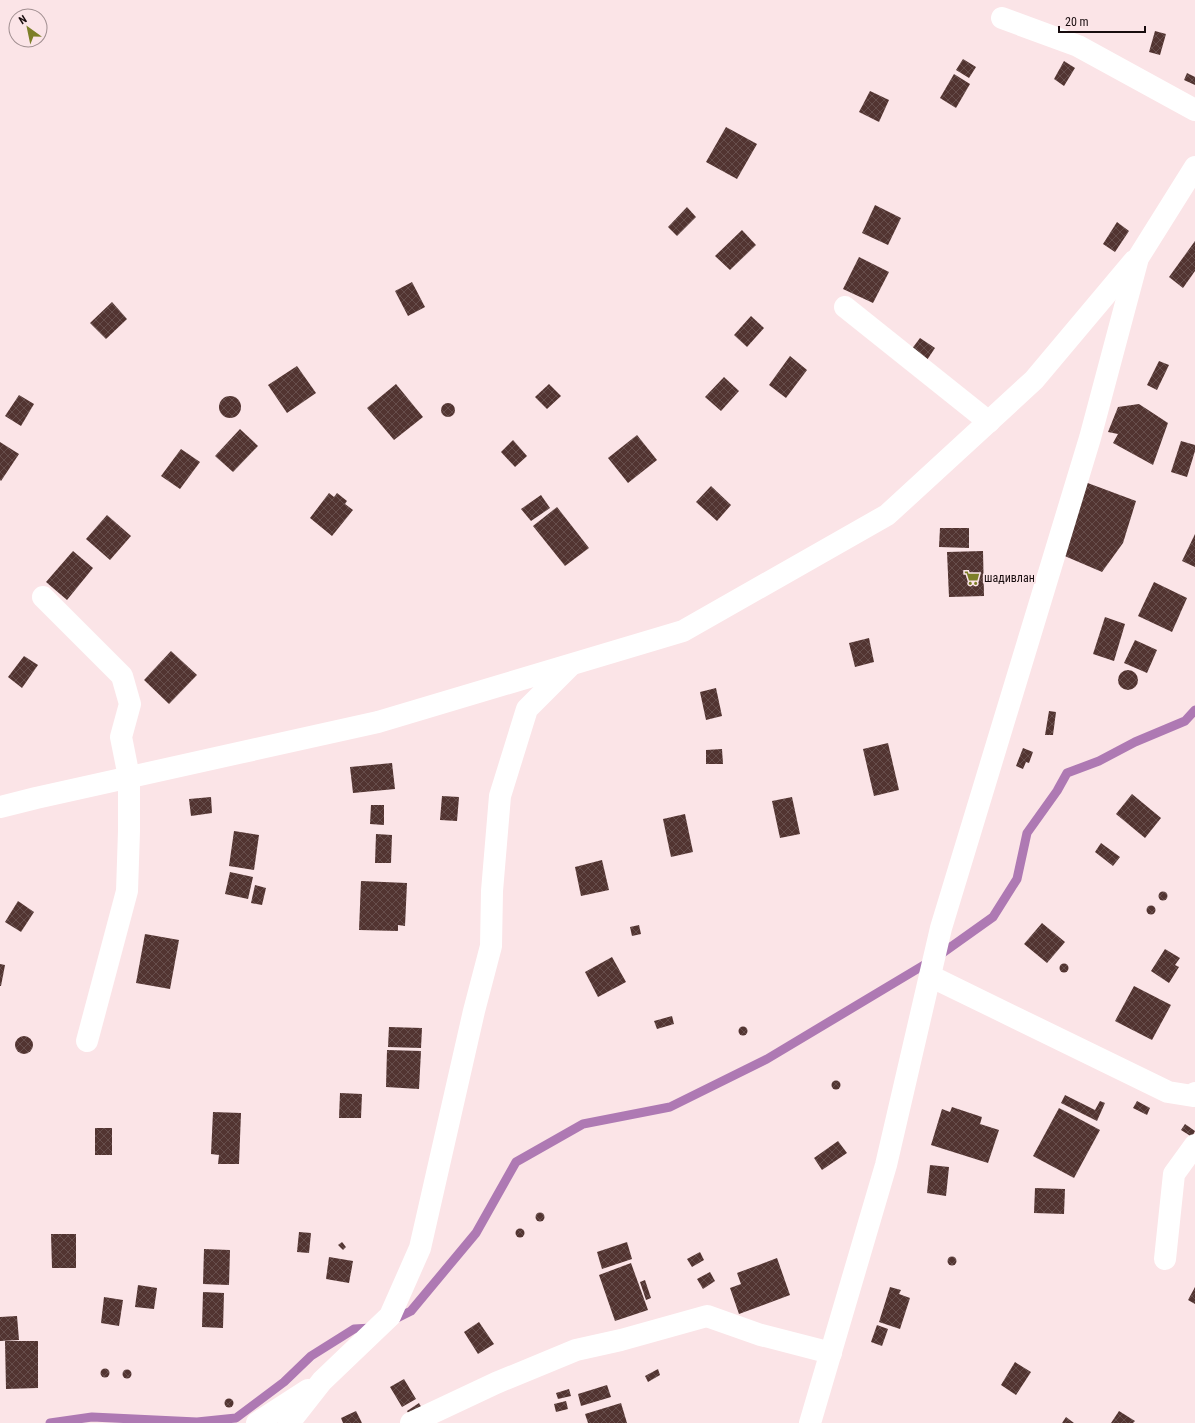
<svg xmlns="http://www.w3.org/2000/svg" width="1195" height="1423" font-family="'Roboto Condensed',sans-serif">
  <style>
    .lines { fill: none; stroke-linecap: round; stroke-linejoin: round }
    .stream { stroke: #ae79b3; stroke-width: 9 }
    .building { fill: url(#building-cross-hatch) }
    .minor { stroke: #fff; stroke-width: 22 }
    .labels { text-anchor: middle; stroke-width: 4; stroke-linejoin: round; paint-order: stroke }
    .poi-label { font-size: 12px; fill: #180c0e; stroke: #fbe4e7; text-anchor: start }
  </style>
  <defs>
    <pattern id="building-cross-hatch" width="8" height="8" patternUnits="userSpaceOnUse"><rect width="8" height="8" fill="#523431"/><path d="M0 0l8 8M0 8l8-8" fill="none" stroke="#674e4c"/></pattern>
  </defs>
  <rect width="100%" height="100%" fill="#fbe4e7"/>
  <g class="lines">
    <g class="stream">
      <polyline points="391,1321 411,1311 476,1233 516,1162 583,1124 670,1107 767,1059 934,959 993,917 1017,879 1027,833 1057,791 1067,773 1099,761 1135,742 1185,721 1195,710"/>
      <polyline points="50,1423 92,1417 197,1422 236,1418 284,1382 311,1356 354,1329 372,1328"/>
    </g>
  </g>
  <g class="building">
    <polygon points="1155,31 1166,34 1160,55 1149,52"/>
    <polygon points="963,59 976,67 969,78 956,70"/>
    <polygon points="1064,61 1075,68 1064,86 1054,79"/>
    <polygon points="1187,73 1195,77 1195,85 1184,80"/>
    <polygon points="954,74 970,84 956,108 940,98"/>
    <polygon points="870,91 889,100 879,122 859,112"/>
    <polygon points="726,127 757,144 737,179 706,162"/>
    <polygon points="875,205 901,218 888,245 862,233"/>
    <polygon points="687,207 696,217 677,236 668,227"/>
    <polygon points="1117,222 1129,231 1115,252 1103,244"/>
    <polygon points="742,230 756,245 730,270 715,256"/>
    <polygon points="1195,241 1195,271 1183,288 1169,277"/>
    <polygon points="859,257 889,272 873,303 843,289"/>
    <polygon points="412,282 425,307 408,316 395,291"/>
    <polygon points="112,302 127,319 106,339 90,323"/>
    <polygon points="751,316 764,328 747,347 734,335"/>
    <polygon points="920,338 935,348 927,360 911,350"/>
    <polygon points="790,356 807,370 786,398 769,385"/>
    <polygon points="1159,361 1169,365 1157,390 1147,385"/>
    <polygon points="297,366 316,393 287,413 268,385"/>
    <polygon points="724,377 739,391 721,411 705,397"/>
    <polygon points="396,384 423,417 394,440 367,408"/>
    <polygon points="549,384 561,396 547,409 535,397"/>
    <polygon points="19,395 34,404 21,426 5,416"/>
    <circle cx="230" cy="407" r="11"/>
    <circle cx="448" cy="410" r="7"/>
    <polygon points="1139,404 1168,423 1153,465 1113,443 1118,434 1108,432 1118,407"/>
    <polygon points="240,429 258,446 233,472 215,456"/>
    <polygon points="637,435 657,460 628,483 608,458"/>
    <polygon points="513,440 527,456 515,467 501,452"/>
    <polygon points="1181,441 1195,445 1195,451 1187,477 1171,472"/>
    <polygon points="0,442 19,454 1,481 0,480"/>
    <polygon points="181,449 200,462 180,489 161,476"/>
    <polygon points="1085,482 1136,501 1123,543 1102,572 1060,554"/>
    <polygon points="711,486 731,505 717,521 696,502"/>
    <polygon points="329,493 334,497 337,493 347,501 345,504 353,510 332,536 310,518"/>
    <polygon points="541,495 550,508 531,521 521,509"/>
    <polygon points="557,507 589,548 565,566 533,526"/>
    <polygon points="107,515 131,536 110,560 86,539"/>
    <polygon points="940,528 969,528 969,548 939,547"/>
    <polygon points="1195,534 1195,567 1182,561"/>
    <polygon points="73,551 93,568 67,600 46,582"/>
    <polygon points="983,551 984,596 949,597 947,552"/>
    <polygon points="1154,582 1187,598 1172,632 1138,616"/>
    <polygon points="1105,617 1125,624 1114,661 1093,654"/>
    <polygon points="869,638 874,662 855,667 849,643"/>
    <polygon points="1135,640 1157,650 1147,673 1124,663"/>
    <polygon points="171,651 197,675 169,704 144,680"/>
    <polygon points="24,656 38,665 22,688 8,677"/>
    <circle cx="1128" cy="680" r="10"/>
    <polygon points="716,688 722,716 706,720 700,692"/>
    <polygon points="1049,711 1056,712 1053,735 1045,735"/>
    <polygon points="888,743 899,790 874,796 863,749"/>
    <polygon points="1023,748 1033,752 1029,763 1026,762 1023,769 1016,766"/>
    <polygon points="722,749 723,764 706,764 706,750"/>
    <polygon points="392,763 395,789 353,793 350,767"/>
    <polygon points="1132,794 1161,818 1145,838 1116,814"/>
    <polygon points="442,796 459,797 457,821 440,820"/>
    <polygon points="211,797 212,813 191,816 189,799"/>
    <polygon points="792,797 800,834 780,838 772,801"/>
    <polygon points="371,805 384,805 384,825 370,824"/>
    <polygon points="685,814 693,852 671,857 663,819"/>
    <polygon points="234,831 259,835 254,870 229,866"/>
    <polygon points="376,834 392,835 391,863 375,863"/>
    <polygon points="1101,843 1120,857 1113,866 1095,852"/>
    <polygon points="602,860 609,890 581,896 575,867"/>
    <polygon points="230,872 253,877 248,899 225,894"/>
    <polygon points="361,881 407,883 405,926 398,925 398,931 359,930"/>
    <polygon points="255,885 266,888 262,905 251,903"/>
    <circle cx="1163" cy="896" r="4.5"/>
    <polygon points="18,901 34,912 21,932 5,922"/>
    <circle cx="1151" cy="910" r="4.5"/>
    <polygon points="1042,923 1065,942 1047,963 1024,944"/>
    <polygon points="639,925 641,934 632,936 630,927"/>
    <polygon points="145,934 179,940 170,989 136,983"/>
    <polygon points="1165,949 1180,958 1175,965 1179,967 1169,983 1151,971"/>
    <polygon points="612,957 626,982 598,997 585,972"/>
    <circle cx="1064" cy="968" r="4.5"/>
    <polygon points="0,964 5,965 1,986 0,986"/>
    <polygon points="1134,986 1171,1005 1152,1040 1115,1021"/>
    <polygon points="672,1016 674,1024 657,1029 654,1021"/>
    <circle cx="743" cy="1031" r="4.5"/>
    <polygon points="389,1027 422,1028 421,1048 388,1047"/>
    <circle cx="24" cy="1045" r="9"/>
    <polygon points="387,1050 421,1051 419,1089 386,1087"/>
    <circle cx="836" cy="1085" r="4.5"/>
    <polygon points="340,1093 362,1094 361,1118 339,1118"/>
    <polygon points="1065,1095 1095,1110 1100,1101 1105,1103 1097,1121 1061,1103"/>
    <polygon points="1137,1101 1150,1108 1147,1115 1133,1108"/>
    <polygon points="952,1107 982,1117 980,1124 999,1130 988,1163 931,1145 942,1109 950,1112"/>
    <polygon points="1059,1108 1100,1130 1074,1178 1033,1156"/>
    <polygon points="213,1112 241,1113 239,1164 218,1164 219,1155 211,1154"/>
    <polygon points="1185,1124 1195,1131 1192,1137 1181,1130"/>
    <rect x="95" y="1128" width="17" height="27"/>
    <polygon points="838,1141 847,1153 822,1170 814,1158"/>
    <polygon points="930,1165 949,1167 946,1196 927,1193"/>
    <polygon points="1035,1188 1065,1189 1064,1214 1034,1213"/>
    <circle cx="540" cy="1217" r="4.5"/>
    <circle cx="520" cy="1233" r="4.5"/>
    <polygon points="299,1232 311,1233 309,1253 297,1252"/>
    <polygon points="51,1234 76,1234 76,1268 52,1268"/>
    <polygon points="342,1242 346,1247 343,1250 338,1245"/>
    <polygon points="627,1242 632,1259 602,1269 597,1252"/>
    <polygon points="204,1249 230,1250 229,1285 203,1284"/>
    <polygon points="700,1252 704,1260 692,1267 687,1259"/>
    <circle cx="952" cy="1261" r="4.5"/>
    <polygon points="329,1257 353,1261 349,1283 326,1279"/>
    <polygon points="777,1258 790,1295 739,1314 730,1288 741,1284 737,1273"/>
    <polygon points="631,1263 648,1310 615,1321 599,1275"/>
    <polygon points="710,1272 715,1281 703,1289 697,1279"/>
    <polygon points="645,1280 651,1298 646,1300 640,1282"/>
    <polygon points="138,1285 157,1288 154,1309 135,1307"/>
    <polygon points="890,1287 901,1290 899,1294 910,1298 900,1329 879,1322"/>
    <polygon points="1195,1287 1195,1304 1188,1300"/>
    <polygon points="203,1292 224,1293 223,1328 202,1327"/>
    <polygon points="104,1297 123,1300 119,1326 101,1323"/>
    <polygon points="17,1316 19,1340 0,1341 0,1317"/>
    <polygon points="479,1322 494,1344 478,1354 464,1332"/>
    <polygon points="877,1325 888,1329 882,1346 871,1342"/>
    <polygon points="5,1341 38,1341 38,1388 6,1389"/>
    <polygon points="1015,1362 1031,1372 1016,1395 1001,1385"/>
    <circle cx="105" cy="1373" r="4.5"/>
    <polygon points="658,1369 660,1375 648,1382 645,1376"/>
    <circle cx="127" cy="1374" r="4.5"/>
    <polygon points="404,1379 416,1399 402,1407 390,1387"/>
    <polygon points="607,1385 611,1397 581,1406 578,1394"/>
    <polygon points="569,1389 571,1396 558,1399 556,1393"/>
    <circle cx="229" cy="1403" r="4.5"/>
    <polygon points="566,1401 568,1409 556,1412 554,1404"/>
    <polygon points="419,1403 424,1412 412,1420 407,1411"/>
    <polygon points="621,1403 627,1423 588,1423 585,1414"/>
    <polygon points="356,1411 362,1423 343,1423 341,1418"/>
    <polygon points="1119,1411 1135,1421 1133,1423 1111,1423"/>
    <polygon points="1066,1417 1074,1423 1062,1423"/>
  </g>
  <g class="lines">
    <g class="minor">
      <polyline points="1002,18 1078,46 1195,110"/>
      <polyline points="845,307 989,422"/>
      <polyline points="43,597 122,676 130,704 121,737 129,777 129,831 127,891 87,1041"/>
      <polyline points="0,807 36,798 378,722 683,631 887,515 1034,380 1134,261"/>
      <polyline points="930,976 1168,1092 1193,1096 1195,1093"/>
      <polyline points="1165,1259 1174,1174 1195,1145"/>
      <polyline points="257,1423 308,1390"/>
      <polyline points="289,1423 322,1381 390,1316 420,1248 474,1011 491,946 492,891 500,796 527,709 570,666"/>
      <polyline points="411,1423 496,1383 576,1350 621,1340 707,1316 761,1335 831,1353"/>
      <polyline points="810,1423 886,1165 941,928 1090,438 1138,258 1195,167"/>
    </g>
  </g>
  <defs>
    <g id="supermarket-bare" transform="scale(1.2)"><path d="M-6-5.5h2.5l.6 2H6L4.5 2H-2.5L-4.4-4H-6ZM-1.5 3.2a1.3 1.3 0 1 0 .1 0ZM3 3.2a1.3 1.3 0 1 0 .1 0Z" fill="#7d7f28" stroke="#fbe4e7" stroke-width="2.5" paint-order="stroke"/></g>
  </defs>
  <g fill-rule="evenodd">
    <use href="#supermarket-bare" x="972" y="578"/>
  </g>
  <g class="labels">
    <g class="poi-label">
      <text x="984" y="582">шадивлан</text>
    </g>
  </g>
  <g transform="translate(28 28) rotate(327)"><circle r="19" fill="#fbe4e7" stroke="#a08e90"/>
  <path d="M0-3L7 15L0 10L-7 15Z" fill="#7d7f28"/>
  <text y="-6" font-size="11" font-weight="bold" text-anchor="middle" fill="#180c0e">N</text>
  </g>
  <path d="M1059 26v6h86v-6" fill="none" stroke="#180c0e" stroke-width="2"/>
  <text x="1065" y="26" font-size="12" fill="#180c0e" stroke="#fbe4e7" stroke-width="3" paint-order="stroke">20 m</text>
</svg>
